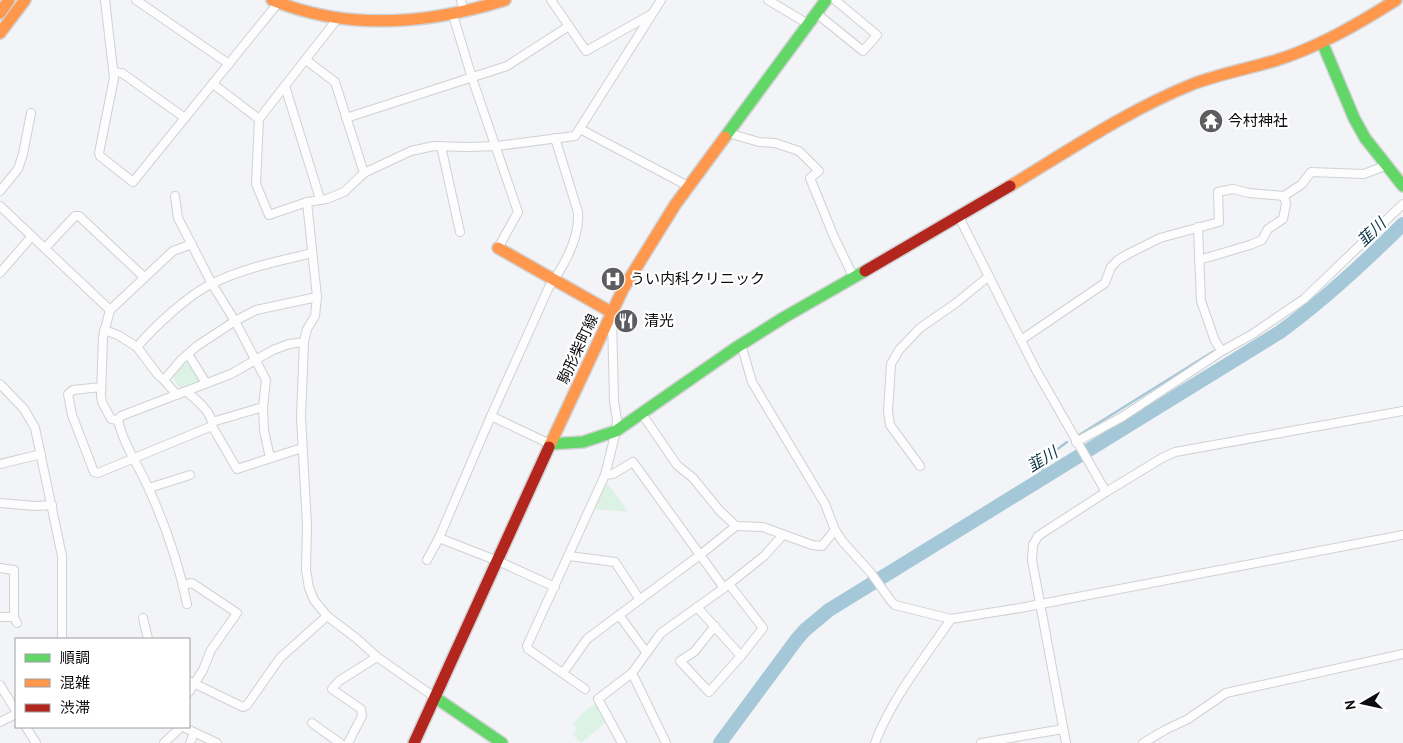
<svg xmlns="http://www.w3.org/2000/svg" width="1403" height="743" font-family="'PT Sans','Noto Sans JP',sans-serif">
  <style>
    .green { fill: #dcf2e4 }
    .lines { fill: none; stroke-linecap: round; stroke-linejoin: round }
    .stream { stroke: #a5c8d8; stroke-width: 2.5 }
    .river { stroke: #a5c8d8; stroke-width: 14 }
    .street-casing { stroke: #d0d1d3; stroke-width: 10 }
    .fast-casing { stroke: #d0d1d3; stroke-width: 14 }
    .slow-casing { stroke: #d0d1d3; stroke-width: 14 }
    .jam-casing { stroke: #d0d1d3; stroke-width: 14 }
    .street { stroke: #fdfdfe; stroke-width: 8 }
    .fast { stroke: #63d668; stroke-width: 11 }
    .slow { stroke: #ff974d; stroke-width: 11 }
    .jam { stroke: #b3261e; stroke-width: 11 }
    .labels { text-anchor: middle; stroke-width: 4.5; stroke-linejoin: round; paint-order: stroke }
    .poi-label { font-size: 15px; fill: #0c0c0e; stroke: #fff; text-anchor: start }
    .street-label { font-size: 15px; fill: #0c0c0e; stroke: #fff }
    .water-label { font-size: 16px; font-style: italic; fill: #063444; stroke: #fff }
  </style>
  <rect width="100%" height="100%" fill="#f3f4f7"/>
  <g class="green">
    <path d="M185,359L189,360L199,376V381L185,387H179C169,373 175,371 185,359Z"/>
    <polygon points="608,484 628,512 593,509 603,486"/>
    <polygon points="595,704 599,705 607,721 581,743 572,734 577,729 573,724 585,711"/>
  </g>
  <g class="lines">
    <g class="stream">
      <polyline points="1079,435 1214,351"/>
      <polyline points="1042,478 1043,460 1067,442"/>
    </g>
    <path class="river" d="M720,743L797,639L805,630L829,610L1280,332C1324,300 1364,263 1403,224"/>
    <g class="street-casing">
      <g id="street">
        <polyline points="105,0 114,78 99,153 100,156 133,182 278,3"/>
        <polyline points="136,0 229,64"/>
        <polyline points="461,0 464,12"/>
        <polyline points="551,0 586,51 650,15"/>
        <polyline points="768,0 808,24"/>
        <polyline points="816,13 863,51 877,35 835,0"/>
        <polyline points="453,15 472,78 518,212 498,248"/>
        <polyline points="338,18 259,119 256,184 269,215 307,202 327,199 344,192 364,173 411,151 434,146 468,147 497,146 575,136 661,0"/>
        <polyline points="306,60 335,82 364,173"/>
        <polyline points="114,72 122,73 185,118"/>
        <polyline points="213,84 259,119"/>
        <polyline points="285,86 320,199"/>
        <polyline points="346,118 507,66 569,26"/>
        <polyline points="580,129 688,186"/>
        <polyline points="728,133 759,142 775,143 799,151 819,171 810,178 834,237 854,278"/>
        <polyline points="441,146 460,232"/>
        <polyline points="0,191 18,169 23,154 31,113"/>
        <polyline points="175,196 178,218 212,284 235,321 266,380 263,407 264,430 270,458"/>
        <polyline points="307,202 317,297 315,316 307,329 304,342 301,417 307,525 306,570 309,588 314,600 327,616 356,638 377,657 436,698"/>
        <polyline points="0,206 110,310"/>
        <polyline points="959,217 1036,370 1106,492"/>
        <polyline points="1198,227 1201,301 1215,341 1222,351"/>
        <polyline points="45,248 75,216 79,216 144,277"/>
        <polyline points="1199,260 1250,245 1262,240 1268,229 1283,219 1286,204 1284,196"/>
        <polyline points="0,273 32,236"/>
        <polyline points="104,330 118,335 137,347 158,375 164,380 177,395"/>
        <polyline points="1021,340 1105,283 1111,267 1118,260 1128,254 1160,238 1219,222 1218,192 1233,189 1249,193 1284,196 1302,184 1311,172 1364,174 1387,165"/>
        <polyline points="741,344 752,382 825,504 835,530 843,542 871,573 891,601 895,605 951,619 1020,608 1403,535"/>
        <path d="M137,347C155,326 188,295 213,283C245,268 278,261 312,253"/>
        <polyline points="188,354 206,383"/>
        <polyline points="164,380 181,360 197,346 235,321 256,310 317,297"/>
        <polyline points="0,384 24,409 35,428 62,556 62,639"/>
        <polyline points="101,387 73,390 68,394 72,415 94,472 98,473 212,426"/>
        <path d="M186,391C196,400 213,412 212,426L237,469L302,448"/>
        <polyline points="642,414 677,465 693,478 719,510 736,526 763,527 812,545 822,546 835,530"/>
        <polyline points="491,416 550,444"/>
        <polyline points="118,420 111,419 102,402 101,396 103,337 110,310 173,251 192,244"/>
        <polyline points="212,422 263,407"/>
        <polyline points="1076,442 1122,417 1222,351 1251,335 1304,299 1403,204"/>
        <polyline points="0,464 41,454"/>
        <polyline points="920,466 890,425 888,411 891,364 899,350 920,328 956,303 989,276"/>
        <polyline points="605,475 613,474 633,462 724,588"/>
        <polyline points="149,488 190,475"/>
        <polyline points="0,503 35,506 52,505"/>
        <polyline points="439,538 498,561 555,587"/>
        <polyline points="569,556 615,562 640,600"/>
        <path d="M427,560L439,538L491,416L549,287C564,266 580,238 578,212L555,138"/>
        <polyline points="0,568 14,570 14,617 17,623"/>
        <polyline points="729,584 763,628 741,656"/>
        <polyline points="183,585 192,583 237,613 211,650 203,670 189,692"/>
        <path d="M187,604C179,565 165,524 148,487C138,465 123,443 118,420L121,416L231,374L273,350L289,344L304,342"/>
        <polyline points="697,607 741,656 709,692 680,661 694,652 715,626"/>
        <polyline points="619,615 700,555 736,526"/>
        <polyline points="0,617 14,617"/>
        <polyline points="143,618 148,639"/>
        <polyline points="563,673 587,639 619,615 646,652"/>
        <polyline points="632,673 666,743"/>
        <polyline points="189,681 243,707 247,705 280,658 327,616"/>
        <polyline points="0,685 16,711"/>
        <polyline points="585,689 528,649 527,646 605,475 616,431 617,420 614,401 612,317"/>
        <polyline points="0,722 16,714"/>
        <polyline points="312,723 340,743"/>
        <polyline points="26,727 36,743"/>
        <polyline points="183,727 217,743"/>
        <polyline points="164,743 181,727"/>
        <polyline points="190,743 194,733"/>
        <polyline points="348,743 362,716 361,709 332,689 339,681 377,657"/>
        <polyline points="622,743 598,699 632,673 661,633 724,588 764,556 783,535"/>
        <path d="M875,743C892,698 924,659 951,619"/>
        <polyline points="981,743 1063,729"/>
        <polyline points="1066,743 1032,560 1033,545 1038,536 1106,492 1162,458 1175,452 1403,411"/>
        <polyline points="1143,743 1165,730 1188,719 1226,693 1403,654"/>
      </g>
    </g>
    <g class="fast-casing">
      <g id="fast">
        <polyline points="1322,42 1354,118 1365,138 1403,186"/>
        <polyline points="725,137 826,0"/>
        <polyline points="550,444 583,442 616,431 734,349 783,318 865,271"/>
        <polyline points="436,698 502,743"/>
      </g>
    </g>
    <g class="slow-casing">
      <g id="slow">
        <path d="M272,0C347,31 429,24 505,0"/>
        <polyline points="0,13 9,0"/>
        <polyline points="0,33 25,0"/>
        <path d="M1010,186C1068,151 1130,109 1193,84C1219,74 1247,69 1274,61C1317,48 1358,24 1396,0"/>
        <polyline points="498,248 611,312"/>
        <polyline points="549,447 623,289 675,205 725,137"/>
      </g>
    </g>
    <g class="jam-casing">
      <g id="jam">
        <polyline points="865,271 1010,186"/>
        <polyline points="414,743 549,447"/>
      </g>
    </g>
    <use href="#street" class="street"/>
    <use href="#fast" class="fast"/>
    <use href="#slow" class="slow"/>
    <use href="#jam" class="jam"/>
  </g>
  <defs>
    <g id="temple-disc" transform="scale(1.25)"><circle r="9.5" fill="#5d5d60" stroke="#fff"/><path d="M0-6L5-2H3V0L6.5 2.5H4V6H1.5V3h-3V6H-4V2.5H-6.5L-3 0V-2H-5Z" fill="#fff"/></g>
    <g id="hospital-disc" transform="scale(1.25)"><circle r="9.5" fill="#5d5d60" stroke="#fff"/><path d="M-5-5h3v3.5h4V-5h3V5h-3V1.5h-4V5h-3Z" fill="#fff"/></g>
    <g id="restaurant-disc" transform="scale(1.25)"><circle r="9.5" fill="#5d5d60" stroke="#fff"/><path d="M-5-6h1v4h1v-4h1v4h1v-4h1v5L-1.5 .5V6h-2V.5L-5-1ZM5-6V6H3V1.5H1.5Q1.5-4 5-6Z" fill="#fff"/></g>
  </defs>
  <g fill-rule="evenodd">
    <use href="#temple-disc" x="1211" y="121"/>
    <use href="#hospital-disc" x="613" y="279"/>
    <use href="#restaurant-disc" x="626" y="321"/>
  </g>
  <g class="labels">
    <g class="poi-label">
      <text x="1228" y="126">今村神社</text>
      <text x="630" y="284">うい内科クリニック</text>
      <text x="644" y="326">清光</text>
    </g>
    <g class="street-label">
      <text transform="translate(578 349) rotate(-65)" y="5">駒形柴町線</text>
    </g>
    <g class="water-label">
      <text transform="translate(1371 232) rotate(-44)" y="6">韮川</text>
      <text transform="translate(1042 459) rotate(-32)" y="6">韮川</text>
    </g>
  </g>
  <rect x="15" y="638" width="175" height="90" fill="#ffffff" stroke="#9e9e9f"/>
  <rect x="25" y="654" width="25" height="8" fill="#63d668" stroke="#9e9e9f"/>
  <text x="60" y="663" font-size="15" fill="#0c0c0e">順調</text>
  <rect x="25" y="679" width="25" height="8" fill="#ff974d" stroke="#9e9e9f"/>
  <text x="60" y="688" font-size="15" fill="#0c0c0e">混雑</text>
  <rect x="25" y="704" width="25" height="8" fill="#b3261e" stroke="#9e9e9f"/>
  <text x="60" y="713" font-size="15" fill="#0c0c0e">渋滞</text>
  <g transform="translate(1363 703) rotate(261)" stroke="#ffffff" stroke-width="4" paint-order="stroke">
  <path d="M0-4L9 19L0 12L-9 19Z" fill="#0c0c0e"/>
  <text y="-8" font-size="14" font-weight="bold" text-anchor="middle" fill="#0c0c0e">N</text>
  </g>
</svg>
